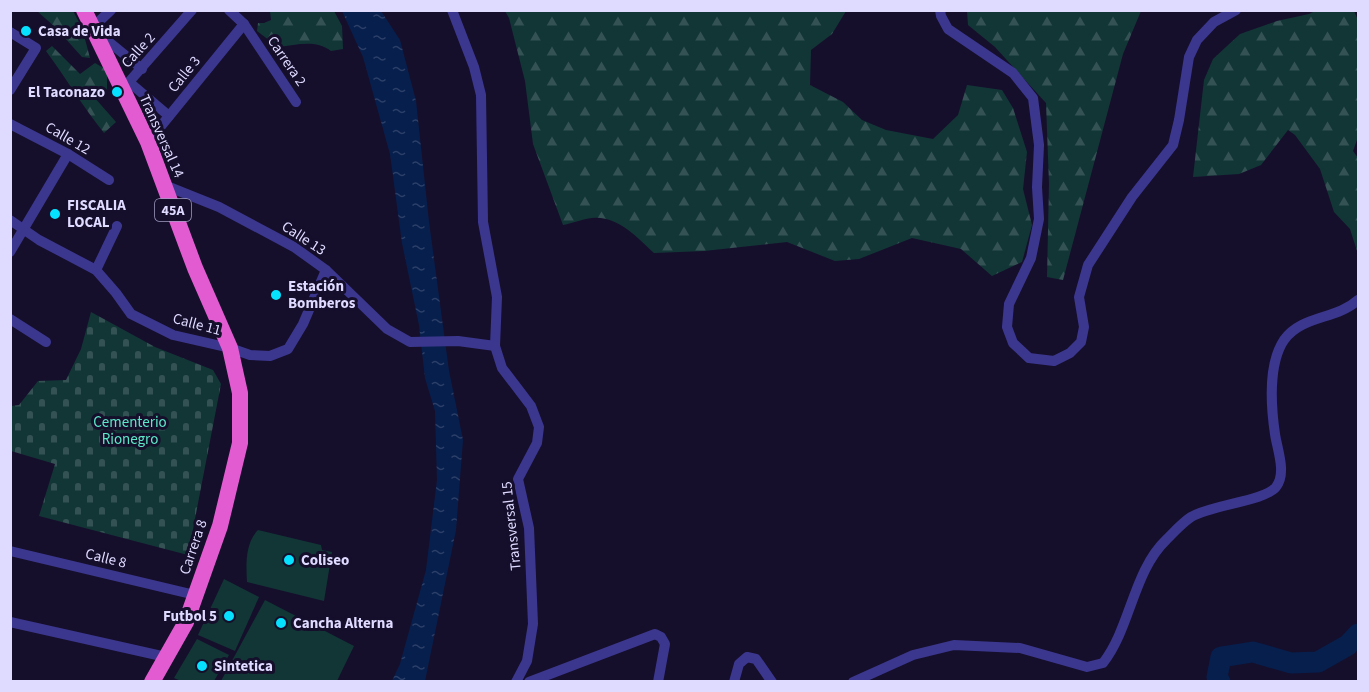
<svg xmlns="http://www.w3.org/2000/svg" width="1369" height="692" font-family="'Source Sans 3',sans-serif">
  <style>
    .green { fill: #123636 }
    .forest { fill: url(#forest-firs) }
    .cemetery { fill: url(#cemetery-stones) }
    .water { fill: url(#water-ripples) }
    .lines { fill: none; stroke-linecap: round; stroke-linejoin: round }
    .river { stroke: #071f4d; stroke-width: 21 }
    .minor { stroke: #3c378e; stroke-width: 10 }
    .trunk { stroke: #e35bd1; stroke-width: 16 }
    .poi-dot { fill: #06e1ff; stroke: #150f2c; stroke-width: 2 }
    .labels { text-anchor: middle; stroke-width: 6; stroke-linejoin: round; paint-order: stroke }
    .shield { fill: #150f2c; stroke: #a29dc0; stroke-width: 1.5 }
    .shield-label { font-size: 14px; font-weight: bold; fill: #dfdaff }
    .poi-label { font-size: 15px; font-weight: bold; fill: #dfdaff; stroke: #150f2c; text-anchor: start }
    .street-label { font-size: 15px; fill: #dfdaff; stroke: #150f2c }
    .park-label { font-size: 15px; fill: #5ce9c8; stroke: #150f2c }
  </style>
  <defs>
    <pattern id="forest-firs" width="22" height="20" patternUnits="userSpaceOnUse" patternTransform="scale(1.5)"><rect width="22" height="20" fill="#123636"/><path d="M5 1l3.5 6h-7zM16 11l3.5 6h-7z" fill="#345254"/></pattern>
    <pattern id="cemetery-stones" width="16" height="16" patternUnits="userSpaceOnUse" patternTransform="scale(1.5)"><rect width="16" height="16" fill="#123636"/><path d="M2 7V4a2 2 0 0 1 4 0v3zM10 15v-3a2 2 0 0 1 4 0v3z" fill="#345254"/></pattern>
    <pattern id="water-ripples" width="26" height="14" patternUnits="userSpaceOnUse" patternTransform="scale(1.5)"><rect width="26" height="14" fill="#071f4d"/><path d="M2 4q2-2 4 0t4 0M15 11q2-2 4 0t4 0" fill="none" stroke="#2b3f68"/></pattern>
  </defs>
  <rect width="100%" height="100%" fill="#150f2c"/>
  <g class="green">
    <path d="M258,530L321,545L322,550L332,552L324,601L247,582C246,565 245,543 258,530Z"/>
    <polygon points="224,579 259,597 235,651 198,635"/>
    <polygon points="265,600 354,646 337,681 221,681"/>
    <polygon points="197,639 229,655 214,681 181,681 174,678"/>
  </g>
  <g class="forest">
    <polygon points="37,11 73,11 82,28 90,58 82,57 55,27"/>
    <path d="M270,11H334L342,26L343,49L331,51C315,39 297,45 278,47L257,31L258,23H264L271,20Z"/>
    <path d="M505,11H846L832,34L811,50L810,85L843,102L862,120L886,130L933,139L958,115L967,85L1002,90L1013,108L1027,152L1023,189L1032,225L1022,262L992,276L961,249L912,238L859,259L835,261L787,242L704,251L654,253C637,237 617,215 592,218C582,219 573,223 563,225L533,144L525,81L509,18Z"/>
    <polygon points="967,11 1141,11 1123,54 1063,280 1047,277 1049,184 1046,103 995,47 968,25"/>
    <polygon points="1315,11 1354,11 1358,20 1358,137 1353,151 1358,158 1358,254 1350,229 1334,212 1320,169 1295,135 1288,130 1261,165 1239,174 1193,177 1204,80 1213,59 1240,34 1277,21 1309,14"/>
    <path d="M52,46L80,74L95,63L107,70V89L94,97L116,122L104,133C83,107 66,78 46,51Z"/>
  </g>
  <polygon class="cemetery" points="91,312 155,347 213,370 221,384 188,555 39,516 55,464 11,451 11,406 19,405 38,381 66,380 81,349"/>
  <polygon class="water" points="342,11 381,11 400,40 416,101 429,222 449,371 463,440 456,530 425,681 392,681 400,664 426,570 437,480 435,411 425,378 419,325 402,243 390,154 363,57"/>
  <g class="lines">
    <polyline class="river" points="1220,682 1217,677 1221,657 1253,652 1291,663 1318,662 1348,645 1358,634"/>
    <g class="minor">
      <polyline points="111,10 92,28 142,69"/>
      <polyline points="229,10 244,24 296,102"/>
      <polyline points="452,10 474,67 481,95 483,222 497,297 495,346 502,368 531,406 539,427 537,443 518,479 529,528 533,624 527,661 516,682"/>
      <polyline points="940,10 941,16 948,29 1013,73 1033,98 1039,145 1037,187 1039,219 1031,258 1009,304 1007,327 1013,343 1029,358 1054,361 1070,353 1081,342 1084,327 1079,297 1088,265 1132,197 1173,145 1179,120 1189,57 1197,40 1214,22 1236,10"/>
      <polyline points="10,32 36,48 10,90"/>
      <polyline points="169,116 129,82 192,10"/>
      <polyline points="10,124 68,154 109,180"/>
      <polyline points="148,142 244,24"/>
      <polyline points="164,185 219,207 294,247 326,270 387,329 410,342 458,341 495,346"/>
      <polyline points="10,220 39,240 96,270 116,293 131,314 173,335 230,348 250,355 270,356 288,349 303,324 326,270"/>
      <polyline points="10,252 68,154"/>
      <polyline points="96,270 117,226"/>
      <polyline points="10,319 46,342"/>
      <polyline points="10,551 195,595"/>
      <polyline points="10,622 166,657"/>
      <polyline points="529,682 655,634 661,637 665,644 658,682"/>
      <polyline points="734,682 739,664 747,657 756,659 772,682"/>
      <path d="M853,682L913,655L954,645L1020,648L1087,667L1103,663C1131,627 1133,571 1167,539C1174,532 1182,523 1191,517C1210,505 1265,501 1276,487C1287,473 1277,449 1275,434C1271,407 1268,364 1284,340C1302,315 1336,320 1358,300"/>
    </g>
    <polyline class="trunk" points="84,10 148,142 195,268 230,348 240,393 240,443 220,526 186,622 152,682"/>
  </g>
  <g class="poi-dot">
    <circle cx="26" cy="31" r="6"/>
    <circle cx="117" cy="92" r="6"/>
    <circle cx="55" cy="214" r="6"/>
    <circle cx="276" cy="295" r="6"/>
    <circle cx="289" cy="560" r="6"/>
    <circle cx="229" cy="616" r="6"/>
    <circle cx="281" cy="623" r="6"/>
    <circle cx="202" cy="666" r="6"/>
  </g>
  <g class="labels">
    <rect class="shield" x="155" y="199" width="36" height="22" rx="4.5"/>
    <g class="shield-label">
      <text x="173" y="215">45A</text>
    </g>
    <g class="poi-label">
      <text x="38" y="36">Casa de Vida</text>
      <text x="105" y="97" text-anchor="end">El Taconazo</text>
      <text x="67" y="210">FISCALIA<tspan x="67" dy="17">LOCAL</tspan></text>
      <text x="288" y="291">Estación<tspan x="288" dy="17">Bomberos</tspan></text>
      <text x="301" y="565">Coliseo</text>
      <text x="217" y="621" text-anchor="end">Futbol 5</text>
      <text x="293" y="628">Cancha Alterna</text>
      <text x="214" y="671">Sintetica</text>
    </g>
    <g class="street-label">
      <text transform="translate(138 50) rotate(-48)" y="5">Calle 2</text>
      <text transform="translate(287 61) rotate(56)" y="5">Carrera 2</text>
      <text transform="translate(184 74) rotate(-51)" y="5">Calle 3</text>
      <text transform="translate(162 136) rotate(66)" y="5">Transversal 14</text>
      <text transform="translate(68 138) rotate(30)" y="5">Calle 12</text>
      <text transform="translate(304 238) rotate(33)" y="5">Calle 13</text>
      <text transform="translate(197 324) rotate(15)" y="5">Calle 11</text>
      <text transform="translate(511 526) rotate(-96)" y="5">Transversal 15</text>
      <text transform="translate(193 547) rotate(-71)" y="5">Carrera 8</text>
      <text transform="translate(106 558) rotate(14)" y="5">Calle 8</text>
    </g>
    <g class="park-label">
      <text x="130" y="427">Cementerio<tspan x="130" dy="17">Rionegro</tspan></text>
    </g>
  </g>
  <rect width="1369" height="692" fill="none" stroke="#dfdaff" stroke-width="24"/>
</svg>
